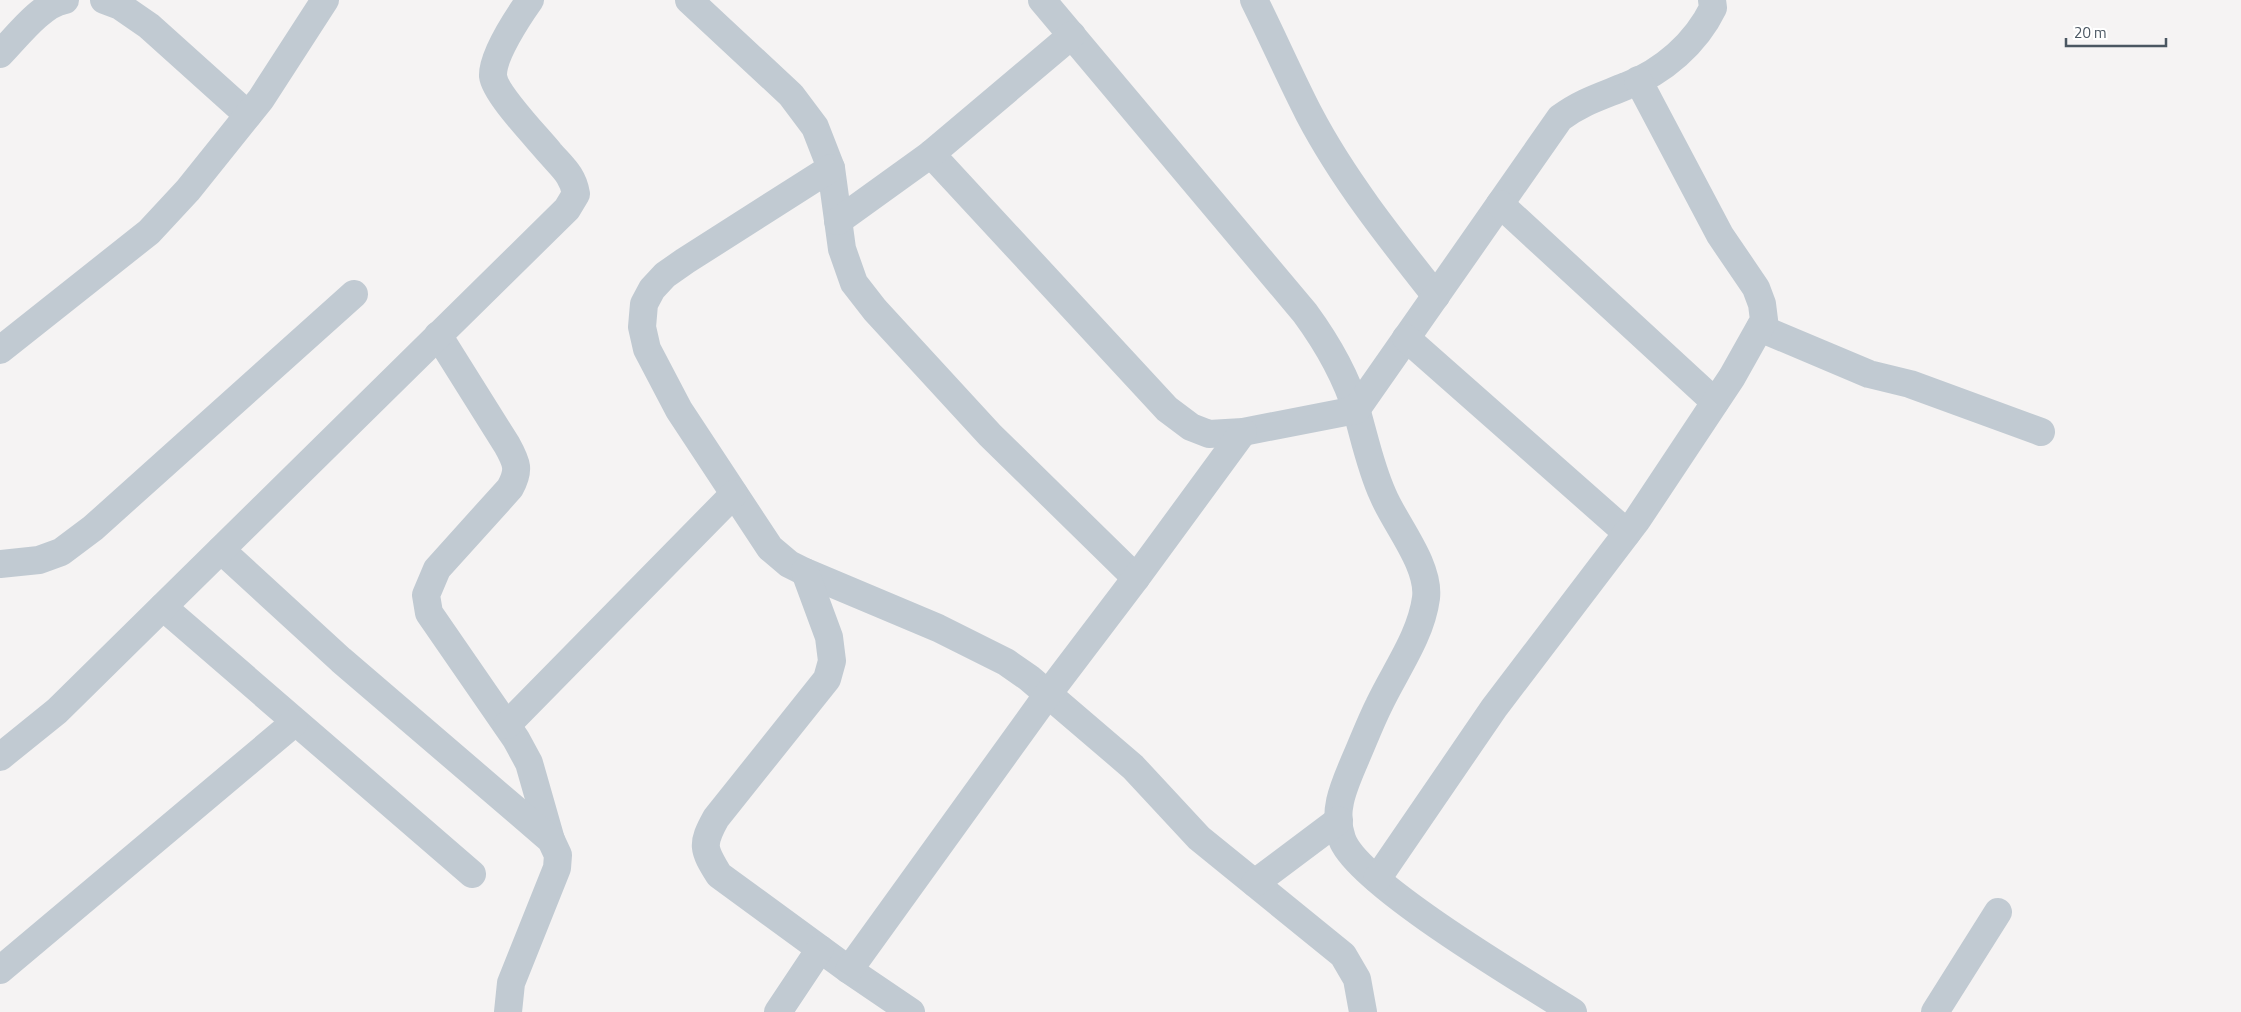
<svg xmlns="http://www.w3.org/2000/svg" width="2241" height="1012" font-family="'Titillium Web',sans-serif">
  <style>
    .lines { fill: none; stroke-linecap: round; stroke-linejoin: round }
    .street { stroke: #c1cad2; stroke-width: 28 }
  </style>
  <rect width="100%" height="100%" fill="#f5f3f3"/>
  <g class="lines">
    <g class="street">
      <polyline points="104,0 120,6 149,26 248,115"/>
      <polyline points="689,0 791,95 815,127 831,168 842,249 854,283 875,310 990,435 1136,578"/>
      <path d="M1042,0L1305,313C1327,343 1346,376 1357,412C1365,440 1371,469 1383,495C1395,524 1430,565 1426,598C1421,636 1395,671 1379,705C1370,723 1363,742 1355,760C1344,786 1332,811 1342,839C1357,883 1527,983 1573,1012"/>
      <path d="M1254,0C1273,38 1290,77 1309,114C1343,179 1390,238 1436,296"/>
      <path d="M0,54C15,39 42,3 65,0"/>
      <path d="M931,154L1167,409L1191,427L1209,434L1243,432L1356,410L1560,118C1581,102 1602,96 1626,86C1663,72 1696,43 1713,8L1712,0"/>
      <polyline points="831,168 685,261 665,275 652,289 644,304 642,327 647,349 679,410 770,548 789,564 805,572 938,628 1006,662 1029,678 1133,767 1199,838 1343,955 1357,979 1363,1012"/>
      <polyline points="1500,204 1715,402"/>
      <polyline points="838,221 931,154 1072,35"/>
      <polyline points="1760,328 1869,374 1910,384 2041,432"/>
      <path d="M438,335L507,445C517,463 520,470 510,488L437,569L426,595L429,613L516,739L529,763L551,840"/>
      <polyline points="1406,338 1627,533"/>
      <polyline points="0,350 149,232 188,190 261,99 325,0"/>
      <polyline points="221,550 341,660 551,840 558,855 557,868 511,983 508,1012"/>
      <polyline points="0,564 39,560 61,552 93,528 354,294"/>
      <path d="M805,572L829,637L832,661L827,679L716,818C701,845 703,849 719,875L849,970L911,1012"/>
      <polyline points="163,607 472,874"/>
      <polyline points="507,725 734,494"/>
      <path d="M0,757L57,711L567,209L576,194C573,175 562,167 550,153C537,137 495,94 493,76C492,56 518,17 530,0"/>
      <polyline points="1377,879 1494,708 1637,520 1732,377 1764,320 1762,304 1756,288 1720,235 1638,80"/>
      <polyline points="1255,883 1339,820"/>
      <polyline points="0,970 294,723"/>
      <polyline points="849,970 1048,694 1136,578 1243,432"/>
      <polyline points="778,1012 820,949"/>
      <polyline points="1935,1012 1998,912"/>
    </g>
  </g>
  <path d="M2066 38v8h100v-8" fill="none" stroke="#4a5661" stroke-width="2.5"/>
  <text x="2074" y="38" font-size="15" fill="#4a5661" stroke="#ffffff" stroke-width="4" paint-order="stroke">20 m</text>
</svg>
